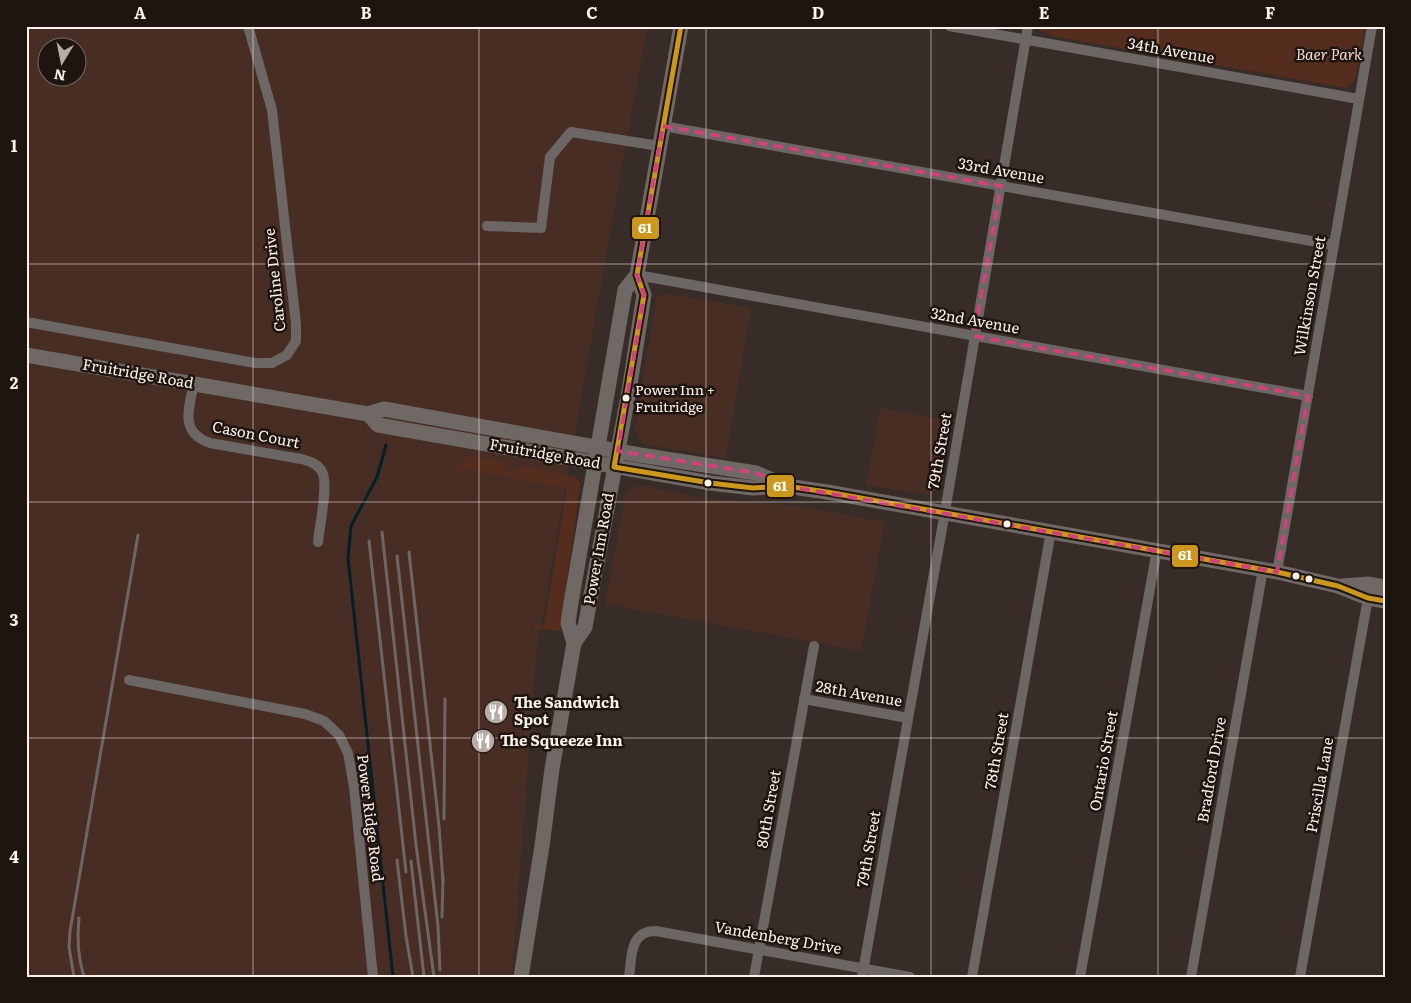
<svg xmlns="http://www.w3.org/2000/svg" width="1411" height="1003" font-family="Literata,serif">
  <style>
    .built { fill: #482d24; fill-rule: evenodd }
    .green { fill: #542d1f }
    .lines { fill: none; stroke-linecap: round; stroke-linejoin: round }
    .stream { stroke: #051f29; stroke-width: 3 }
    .minor { stroke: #6c6664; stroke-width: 10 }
    .secondary { stroke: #6f6865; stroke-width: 15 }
    .rail { stroke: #6e6664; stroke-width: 3 }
    .bus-1-casing { stroke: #1e1410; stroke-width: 9 }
    .bus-1 { stroke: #cb971e; stroke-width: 5 }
    .marked { fill: none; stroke: #ce4378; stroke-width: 4; stroke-dasharray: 10 6; stroke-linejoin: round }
    .grid { fill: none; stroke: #fdf1ec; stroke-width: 1; stroke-opacity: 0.55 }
    .bus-dot { fill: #fdf1ec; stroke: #1e1410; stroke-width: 2 }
    .labels { text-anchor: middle; stroke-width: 5; stroke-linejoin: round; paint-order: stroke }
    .bus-label { font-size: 14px; fill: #fdf1ec; stroke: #1e1410; text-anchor: start }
    .street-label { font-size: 15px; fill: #fdf1ec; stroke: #1e1410 }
    .park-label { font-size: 15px; font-style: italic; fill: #f0d9d1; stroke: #1e1410 }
    .poi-label { font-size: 15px; font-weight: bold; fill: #fdf1ec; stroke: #1e1410; text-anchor: start }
    .line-badge { stroke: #1e1410; stroke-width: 2 }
    .badge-label { font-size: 14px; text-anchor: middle; font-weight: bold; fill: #fff }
    .neatline { fill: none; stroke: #fdf1ec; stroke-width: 2 }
    .grid-label { font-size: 16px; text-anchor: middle; font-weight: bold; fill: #fdf1ec }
  </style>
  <rect width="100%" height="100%" fill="#382c28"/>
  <g class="built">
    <path d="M26,26H647L537,648L512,977H26ZM48,48H78V78H48Z"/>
    <polygon points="665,293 751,308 726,458 643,444 635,430 656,298"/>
    <polygon points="880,408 950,421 940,489 928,495 866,485"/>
    <polygon points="637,485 712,499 805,507 885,522 861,651 605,604 626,491"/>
  </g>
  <g class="green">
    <polygon points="1041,26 1365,26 1355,81 1347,88 1052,36 1040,30"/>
    <polygon points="465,456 506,462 506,470 520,470 522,465 578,478 580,485 560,631 535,629 535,624 544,625 567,488 460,468 456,474 453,472"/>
  </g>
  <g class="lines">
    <polyline class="stream" points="386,445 377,477 351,526 348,558 393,977"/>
    <g class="minor">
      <polyline points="949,26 1359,99"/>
      <polyline points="663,126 1334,245"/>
      <polyline points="487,226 541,228 550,157 571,132 659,146"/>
      <polyline points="637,275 1308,396"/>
      <polyline points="26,322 255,363 272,363 287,355 296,341 296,324 272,110 248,26"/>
      <path d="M194,383C189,409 179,432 210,443L301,459C309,461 316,463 321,470C330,481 319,527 318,542"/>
      <polyline points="1277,572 1372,26"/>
      <polyline points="129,680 305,714 324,721 339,735 348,753 354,787 373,977"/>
      <polyline points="804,699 908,718"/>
      <path d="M629,977C632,957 629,931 656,931L910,977"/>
      <polyline points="754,977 814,646"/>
      <polyline points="862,977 943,523 1028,26"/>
      <polyline points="972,977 1051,531"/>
      <polyline points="1080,977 1157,550"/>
      <polyline points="1191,977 1263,569"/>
      <polyline points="1300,977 1368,598"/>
    </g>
    <g class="secondary">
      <polyline points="26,355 368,414 384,409 640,455 756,473 782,484"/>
      <polyline points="368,414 378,425 710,483 753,488 786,486 827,492 1277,572 1338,586 1368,598 1385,601"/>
      <polyline points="1342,586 1369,584 1385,587"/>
      <polyline points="574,643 585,627 629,391 644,295 637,275 681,26"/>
      <polyline points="521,977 542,846 552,769 574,643 568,623 571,603 625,290 637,275"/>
    </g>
    <g class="rail">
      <polyline points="382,532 416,845 434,977"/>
      <polyline points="369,541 406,872"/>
      <polyline points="409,552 439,826 443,882"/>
      <polyline points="397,556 438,926 440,970"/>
      <polyline points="444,819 445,699"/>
      <polyline points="397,860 406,936 413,977"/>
      <polyline points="411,861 424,977"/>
      <polyline points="442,917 443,877"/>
      <path d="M79,918C77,937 78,958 84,977"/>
      <polyline points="74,977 69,947 70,931 138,535"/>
    </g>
    <g class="bus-1-casing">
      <polyline id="bus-1" points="681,26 637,275 644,295 614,467 710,483 753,488 786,486 827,492 1277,572 1338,586 1368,598 1385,601"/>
    </g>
    <use href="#bus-1" class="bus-1"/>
  </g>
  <path class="marked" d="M663,126L1001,186L974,336L1308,396L1277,572L786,486L756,473L618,451L644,295L637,275Z"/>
  <path class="grid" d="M253,26V977M479,26V977M706,26V977M931,26V977M1158,26V977M26,264H1385M26,502H1385M26,738H1385"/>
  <defs>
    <g id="restaurant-disc" transform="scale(1.25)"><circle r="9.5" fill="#b8aca7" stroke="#1e1410"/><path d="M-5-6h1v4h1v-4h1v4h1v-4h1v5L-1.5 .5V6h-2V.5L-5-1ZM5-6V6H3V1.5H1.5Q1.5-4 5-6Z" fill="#fff"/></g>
  </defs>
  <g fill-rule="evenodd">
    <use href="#restaurant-disc" x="496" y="712"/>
    <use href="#restaurant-disc" x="483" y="741"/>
  </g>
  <g class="bus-dot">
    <circle cx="626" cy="398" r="4.5"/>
    <circle cx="708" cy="483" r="4.5"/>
    <circle cx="1007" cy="524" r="4.5"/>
    <circle cx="1296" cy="576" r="4.5"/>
    <circle cx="1309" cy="579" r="4.5"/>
  </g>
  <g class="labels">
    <g class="bus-label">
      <text x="635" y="395">Power Inn +<tspan x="635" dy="17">Fruitridge</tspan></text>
    </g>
    <g class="street-label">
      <text transform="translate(1171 51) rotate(10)" y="5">34th Avenue</text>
      <text transform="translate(1001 171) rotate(10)" y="5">33rd Avenue</text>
      <text transform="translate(275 280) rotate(-96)" y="5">Caroline Drive</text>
      <text transform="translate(1310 296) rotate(-80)" y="5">Wilkinson Street</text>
      <text transform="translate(975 321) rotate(10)" y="5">32nd Avenue</text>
      <text transform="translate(138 374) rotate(10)" y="5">Fruitridge Road</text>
      <text transform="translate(256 435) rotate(11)" y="5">Cason Court</text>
      <text transform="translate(940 451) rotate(-80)" y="5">79th Street</text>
      <text transform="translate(545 454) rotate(10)" y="5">Fruitridge Road</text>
      <text transform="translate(599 549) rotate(-80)" y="5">Power Inn Road</text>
      <text transform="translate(859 694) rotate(10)" y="5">28th Avenue</text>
      <text transform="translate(997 751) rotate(-80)" y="5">78th Street</text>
      <text transform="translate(1104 761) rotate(-80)" y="5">Ontario Street</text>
      <text transform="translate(1212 770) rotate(-80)" y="5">Bradford Drive</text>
      <text transform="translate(1320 785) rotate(-80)" y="5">Priscilla Lane</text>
      <text transform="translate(769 809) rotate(-80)" y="5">80th Street</text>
      <text transform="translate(370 818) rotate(83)" y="5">Power Ridge Road</text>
      <text transform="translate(869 849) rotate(-80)" y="5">79th Street</text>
      <text transform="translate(778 938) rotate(10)" y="5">Vandenberg Drive</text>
    </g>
    <g class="park-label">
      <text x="1329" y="60">Baer Park</text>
    </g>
    <g class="poi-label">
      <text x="514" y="708">The Sandwich<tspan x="514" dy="17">Spot</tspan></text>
      <text x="500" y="746">The Squeeze Inn</text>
    </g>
  </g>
  <g class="line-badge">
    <rect x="631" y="216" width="29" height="24" rx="5" fill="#cb971e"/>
    <rect x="766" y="474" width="29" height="24" rx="5" fill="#cb971e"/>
    <rect x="1171" y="544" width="28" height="24" rx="5" fill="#cb971e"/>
  </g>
  <g class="badge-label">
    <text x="645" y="233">61</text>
    <text x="780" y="491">61</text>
    <text x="1185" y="560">61</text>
  </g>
  <rect width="1411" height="1003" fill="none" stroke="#1e1410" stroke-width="55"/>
  <g transform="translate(62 62) rotate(190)"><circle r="24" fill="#1e1410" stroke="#776c68"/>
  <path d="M0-4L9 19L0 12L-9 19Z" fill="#b8aca7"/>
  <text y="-8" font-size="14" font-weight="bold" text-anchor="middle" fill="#fdf1ec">N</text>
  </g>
  <rect x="28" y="28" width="1356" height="948" class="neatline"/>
  <g class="grid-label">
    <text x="140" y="19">A</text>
    <text x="366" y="19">B</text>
    <text x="592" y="19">C</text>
    <text x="818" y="19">D</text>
    <text x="1044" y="19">E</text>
    <text x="1270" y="19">F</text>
    <text x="14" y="152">1</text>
    <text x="14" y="389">2</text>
    <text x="14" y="626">3</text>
    <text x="14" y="863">4</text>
  </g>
</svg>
